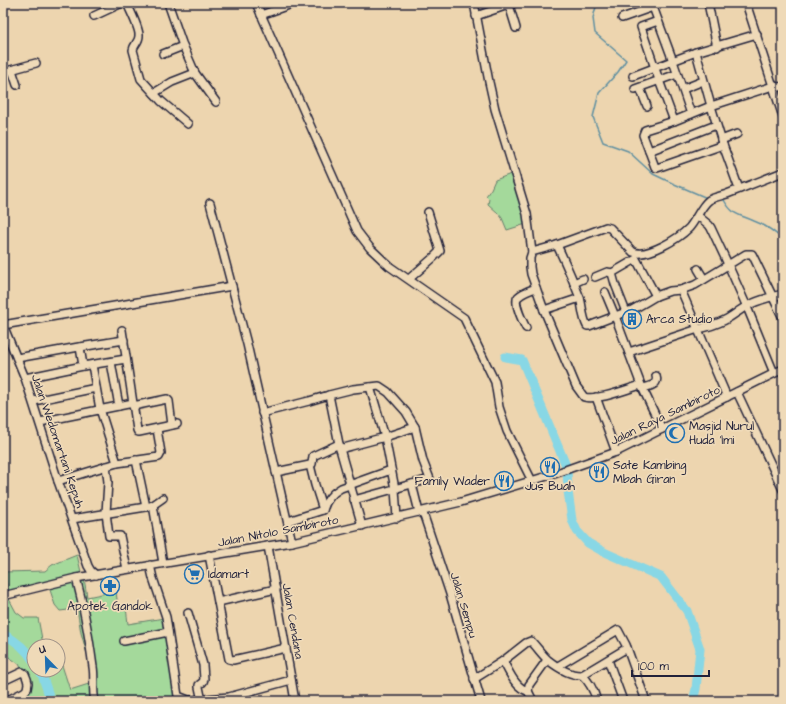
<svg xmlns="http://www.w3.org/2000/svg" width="786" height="704" font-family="'Architects Daughter',sans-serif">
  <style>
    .green { fill: #a4d99b; stroke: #637e6b }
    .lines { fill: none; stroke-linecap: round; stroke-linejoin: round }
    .stream { stroke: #5f8fa1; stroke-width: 1.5 }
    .river { stroke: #88d7e5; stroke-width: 9 }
    .minor-casing { stroke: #22223b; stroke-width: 10 }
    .minor { stroke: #efdab8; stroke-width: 7 }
    .labels { text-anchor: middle; stroke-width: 3.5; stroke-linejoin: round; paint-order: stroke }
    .poi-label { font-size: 12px; fill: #22223b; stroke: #efdab8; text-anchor: start }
    .street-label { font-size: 12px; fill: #22223b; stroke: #efdab8 }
  </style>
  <rect width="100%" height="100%" fill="#edd5af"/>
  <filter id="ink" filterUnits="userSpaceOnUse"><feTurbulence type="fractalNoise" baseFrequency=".025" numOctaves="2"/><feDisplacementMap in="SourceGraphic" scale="8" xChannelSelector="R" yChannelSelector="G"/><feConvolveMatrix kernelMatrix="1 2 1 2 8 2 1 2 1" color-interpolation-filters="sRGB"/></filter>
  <g filter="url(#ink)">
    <g class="green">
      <polygon points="511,174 526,224 507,230 502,218 498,213 488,204 489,199 486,196 491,189 495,180"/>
      <polygon points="77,555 81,572 75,577 10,594 3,572 45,571 52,565"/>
      <polygon points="84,578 87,597 116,591 118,608 126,607 128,624 164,618 178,696 176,701 28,701 22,670 19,664 3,653 3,598 8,597 16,612 24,618 38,618 42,639 49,646 34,646 34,670 58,670 58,654 59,656 70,690 95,682 81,633 77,609 60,611 55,605 49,587"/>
    </g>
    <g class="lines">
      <g class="stream">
        <polyline points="597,3 593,18 595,33 626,60 618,72 599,93 593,117 603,142 628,151 653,174 672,183 707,198"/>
        <path d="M719,199L724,200C733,216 739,214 754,221C765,225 775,232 783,240"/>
      </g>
      <g class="river">
        <polyline points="505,357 522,360 567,468 568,491 572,520 577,531 588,543 604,552 661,577 687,611 700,649 696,689 693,701"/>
        <path d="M3,634C15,640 27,650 34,662"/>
        <polyline points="39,670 42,675 51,701"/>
      </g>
      <g class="minor-casing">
        <g id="minor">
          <path d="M127,3C130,11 140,29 139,36C139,42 134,44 133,50L141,79L161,101L188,124"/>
          <polyline points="168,3 182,43 195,73 216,102"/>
          <polyline points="256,3 357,231 370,248 389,266 464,318 495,382 499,407 507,431 532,481"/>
          <polyline points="474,3 489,82 495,109 527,214 532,252"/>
          <polyline points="654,3 652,4 673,61 691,114"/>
          <polyline points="708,3 717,47"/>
          <polyline points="746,3 783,117"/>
          <polyline points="509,5 516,28"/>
          <polyline points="261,15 289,5"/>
          <polyline points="94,16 122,3"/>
          <polyline points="476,16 514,3"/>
          <polyline points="622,18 653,7"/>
          <polyline points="658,21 641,27 660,83 674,121"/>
          <polyline points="696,52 711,106 674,121 645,130 643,135 655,167 657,168 723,145"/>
          <polyline points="163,54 183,46"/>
          <polyline points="12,70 17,85"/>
          <polyline points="3,72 36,63"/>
          <polyline points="633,76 696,52 757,34"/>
          <polyline points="640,88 647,106"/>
          <polyline points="635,89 677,74"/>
          <polyline points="683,89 703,81"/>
          <polyline points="154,93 172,82 195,73"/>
          <polyline points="721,140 737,134"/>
          <polyline points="649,151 716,125"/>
          <polyline points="739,189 723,145 711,106 773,86 779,87 783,86"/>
          <polyline points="210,203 247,344 292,542"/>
          <polyline points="698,216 709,225 711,228 726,260 747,307 774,373"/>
          <path d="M557,245L532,252L530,258V267L531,274L544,310L576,386L584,397C598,401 627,389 641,385"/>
          <polyline points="698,269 704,279"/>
          <polyline points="595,277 607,272 612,273"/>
          <polyline points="409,279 433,258 440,251 428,212"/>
          <polyline points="574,283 583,279"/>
          <polyline points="681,290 727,397"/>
          <polyline points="605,292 615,316 632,310 646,302 656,296 670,291 681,290 695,285 746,254 752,254 753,256 783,318"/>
          <polyline points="544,310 580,298"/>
          <polyline points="626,312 615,284 612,273 636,259 656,296"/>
          <polyline points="3,325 25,378 58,481 88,566 91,571 96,575"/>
          <polyline points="3,325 232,286"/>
          <path d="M526,328C523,322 513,302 518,297C522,293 530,290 536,288"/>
          <polyline points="122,330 137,430 138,432 139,432 177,424"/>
          <path d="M629,352L698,329C708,327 717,324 725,320C733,316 739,310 747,306C758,300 770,297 783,294"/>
          <polyline points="17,358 79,347 80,347"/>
          <polyline points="111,362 119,406"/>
          <polyline points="92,365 100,409 117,463"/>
          <polyline points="83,366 80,347 124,340"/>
          <polyline points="25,378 83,366 126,359"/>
          <polyline points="370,387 385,437 395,489 397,518"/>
          <path d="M643,388C650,386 659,385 656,376"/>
          <polyline points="737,392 783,490"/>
          <polyline points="329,395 353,389 379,386 388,392 406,412 415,427 423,461 430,479 354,500"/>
          <polyline points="596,397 616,452"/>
          <polyline points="34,401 96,388"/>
          <polyline points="133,406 167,399 169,401 172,425"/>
          <polyline points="262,413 309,401 329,395 340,449 362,526"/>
          <polyline points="40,422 133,403"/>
          <path d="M662,429L641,385L615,316L589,326H587C582,316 583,308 580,298C573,280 565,262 557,245L606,227L610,228L633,252C648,258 679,238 689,228C697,219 700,207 709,200C714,197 721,196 727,194L783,172"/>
          <polyline points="340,449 385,437 415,427"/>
          <polyline points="136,460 146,507"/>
          <polyline points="310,465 315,485 323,510"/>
          <polyline points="106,466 108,482 106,513 109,536 120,536 127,569"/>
          <polyline points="276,472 310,465 312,464 313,456 339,444"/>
          <polyline points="58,481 117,463 159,457 161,453 157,429"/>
          <polyline points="412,484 419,512"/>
          <polyline points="153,505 163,563"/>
          <polyline points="420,512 424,516 450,594 481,701"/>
          <polyline points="72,519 146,507 153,505 163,498"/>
          <path d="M288,521L323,510C326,500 332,493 341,488L391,470"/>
          <polyline points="268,546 295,701"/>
          <polyline points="209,555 229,659 233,660 286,648"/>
          <polyline points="150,565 153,578 166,617 178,696 188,700 194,700 229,697 291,680"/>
          <path d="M76,578C84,607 89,637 93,667C95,678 92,690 95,701"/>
          <polyline points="3,596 76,578 292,542 461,502 554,474 616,452 684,418 783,369"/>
          <polyline points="218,602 276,589"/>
          <polyline points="188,613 203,665 204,679 203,682 199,685 199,687 202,701"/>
          <polyline points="124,641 168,632"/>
          <polyline points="608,660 623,701"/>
          <path d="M503,661C509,671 515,688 528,691L529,685L547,660"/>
          <polyline points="558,666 618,630 626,645 646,701"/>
          <polyline points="582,675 627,648"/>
          <path d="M474,679L503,661L526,643L531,641C537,647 542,655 548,660C557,667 571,676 582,675C590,682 594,691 597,701"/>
          <polyline points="3,681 22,672 25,674 27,679 28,683 27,689 24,692 6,701"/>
          <polyline points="528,691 533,701"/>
        </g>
      </g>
      <use href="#minor" class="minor"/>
    </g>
  </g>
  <defs>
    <g id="building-ring" transform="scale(1)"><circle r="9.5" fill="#efdab8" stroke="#1f6fb2" stroke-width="1.5"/><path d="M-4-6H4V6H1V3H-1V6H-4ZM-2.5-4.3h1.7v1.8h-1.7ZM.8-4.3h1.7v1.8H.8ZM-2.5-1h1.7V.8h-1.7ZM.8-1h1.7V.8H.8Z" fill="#1f6fb2"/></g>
    <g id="mosque-ring" transform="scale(1)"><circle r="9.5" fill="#efdab8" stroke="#1f6fb2" stroke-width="1.5"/><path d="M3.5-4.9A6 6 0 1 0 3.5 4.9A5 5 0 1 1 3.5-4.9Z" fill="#1f6fb2"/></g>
    <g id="restaurant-ring" transform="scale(1)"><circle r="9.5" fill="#efdab8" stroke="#1f6fb2" stroke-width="1.5"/><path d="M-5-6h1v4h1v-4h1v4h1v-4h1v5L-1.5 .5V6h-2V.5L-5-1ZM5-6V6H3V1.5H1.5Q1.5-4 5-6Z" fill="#1f6fb2"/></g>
    <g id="supermarket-ring" transform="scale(1)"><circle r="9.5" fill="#efdab8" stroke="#1f6fb2" stroke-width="1.5"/><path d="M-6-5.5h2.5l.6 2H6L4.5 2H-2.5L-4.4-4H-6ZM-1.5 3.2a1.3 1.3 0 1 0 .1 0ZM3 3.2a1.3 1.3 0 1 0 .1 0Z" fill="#1f6fb2"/></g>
    <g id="pharmacy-ring" transform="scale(1)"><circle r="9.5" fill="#efdab8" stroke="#1f6fb2" stroke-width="1.5"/><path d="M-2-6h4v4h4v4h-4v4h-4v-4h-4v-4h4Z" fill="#1f6fb2"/></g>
  </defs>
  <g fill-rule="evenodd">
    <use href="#building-ring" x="632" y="319"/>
    <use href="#mosque-ring" x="675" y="433"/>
    <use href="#restaurant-ring" x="550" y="467"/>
    <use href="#restaurant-ring" x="599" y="472"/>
    <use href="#restaurant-ring" x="504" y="481"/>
    <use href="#supermarket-ring" x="194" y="574"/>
    <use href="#pharmacy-ring" x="110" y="586"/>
  </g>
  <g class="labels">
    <g class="poi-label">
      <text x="646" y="323">Arca Studio</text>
      <text x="689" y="430">Masjid Nurul<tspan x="689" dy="14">Huda 'lmi</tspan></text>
      <text x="613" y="469">Sate Kambing<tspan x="613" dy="14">Mbah Giran</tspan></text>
      <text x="490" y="485" text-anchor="end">Family Wader</text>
      <text x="550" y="490" text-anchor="middle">Jus Buah</text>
      <text x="208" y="578">Idamart</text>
      <text x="110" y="610" text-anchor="middle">Apotek Gandok</text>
    </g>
    <g class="street-label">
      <text transform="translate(665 415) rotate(-26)" y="4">Jalan Raya Sambiroto</text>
      <text transform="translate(58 441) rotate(71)" y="4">Jalan Wedomartani Kepuh</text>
      <text transform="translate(278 531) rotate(-11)" y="4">Jalan Nitolo Sambiroto</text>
      <text transform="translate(464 605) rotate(73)" y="4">Jalan Sempu</text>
      <text transform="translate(293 621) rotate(80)" y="4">Jalan Cendana</text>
    </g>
  </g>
  <rect width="786" height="704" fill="none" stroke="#efdab8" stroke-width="16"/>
  <rect x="8" y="8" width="770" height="688" fill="none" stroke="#22223b" stroke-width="1.5" filter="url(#ink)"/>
  <g transform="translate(46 658) rotate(337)"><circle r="19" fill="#efdab8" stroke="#9d9086"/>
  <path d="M0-3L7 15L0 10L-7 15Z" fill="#1f6fb2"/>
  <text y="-6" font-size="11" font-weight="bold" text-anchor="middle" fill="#22223b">U</text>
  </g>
  <path d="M632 670v6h77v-6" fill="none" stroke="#22223b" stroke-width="2"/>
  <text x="638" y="670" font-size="12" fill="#22223b" stroke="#efdab8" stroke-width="3" paint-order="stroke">100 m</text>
</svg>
